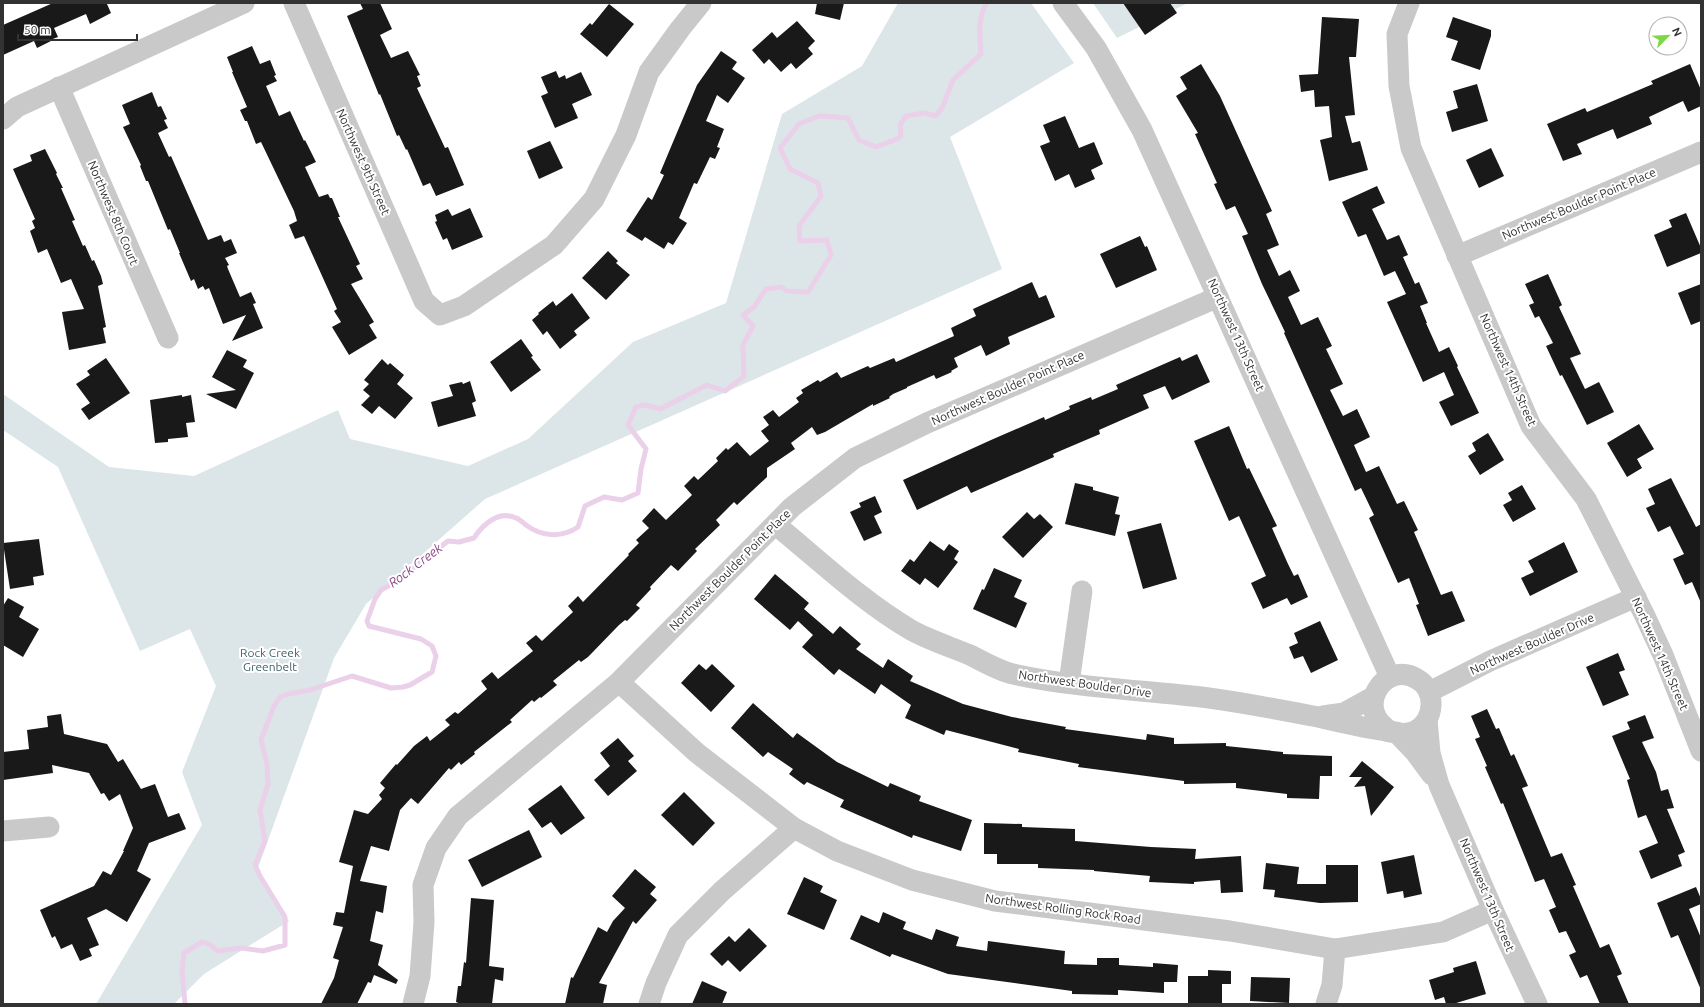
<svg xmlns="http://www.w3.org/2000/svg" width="1704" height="1007" font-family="Ubuntu,sans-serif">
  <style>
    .green { fill: #dce6e8 }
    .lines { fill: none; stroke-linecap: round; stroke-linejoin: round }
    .stream { stroke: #ead0e9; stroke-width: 5 }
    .building { fill: #191919 }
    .minor { stroke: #c9c9c9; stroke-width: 21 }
    .labels { text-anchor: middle; stroke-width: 4; stroke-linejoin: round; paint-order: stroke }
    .street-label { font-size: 12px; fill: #323232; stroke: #fff }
    .park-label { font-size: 12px; fill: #43626a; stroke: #fff }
    .water-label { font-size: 13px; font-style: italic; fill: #8d4688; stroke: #fff }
  </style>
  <rect width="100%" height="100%" fill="#fff"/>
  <g class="green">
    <polygon points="898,3 1031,3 1074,63 950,137 1002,269 485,499 366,604 334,658 258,868 283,914 289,921 204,974 174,1004 96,1004 202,825 182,772 216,686 190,629 140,651 58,467 3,430 3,394 109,467 194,476 338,410 350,439 468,466 528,439 633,342 726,303 782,114 862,66"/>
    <polygon points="1093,3 1188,3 1117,38"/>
  </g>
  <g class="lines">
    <path class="stream" d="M185,1004L182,971L184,953L202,942L211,945L217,951L241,948L263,951L285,945V917L260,876L255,865L265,841L260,810L268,784L267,764L261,740L274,706L280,697L288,694L310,690L352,676L391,688L403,687L410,685L432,672L436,656L432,646L421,639L369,626L367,621L375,599L381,590L394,583L448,541L459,542L474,538C483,524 499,510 516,518C520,519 523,523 526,525C542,537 562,538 578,527L585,506L604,497L622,500L638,493L641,469L646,449L628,425L636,407L645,405L660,409L707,385L725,391L744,376L743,345L753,326L743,315L754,307L766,289L781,287L787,291L808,292L831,255L827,240L800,241L799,226L821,196L818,183L790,169L780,148L799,124L819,116L848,118L859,140L876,147L897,139L901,136L900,125L906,116L924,113L936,116L943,106L953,80L981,54C980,38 977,17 987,3"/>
  </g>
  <g class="building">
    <polygon points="53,3 110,3 107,4 111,13 90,24 86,14 54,28 58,37 50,40 51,41 37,48 34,41 3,55 3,25"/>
    <polygon points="360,3 380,3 392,29 380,35 391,58 408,51 420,75 417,76 421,86 417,88 445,148 448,147 464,185 436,196 430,183 423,186 407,149 406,150 399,135 397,136 380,94 379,95 347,16 363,9"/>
    <polygon points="817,3 844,3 840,20 815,14"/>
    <polygon points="1123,3 1170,3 1177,13 1145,35"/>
    <polygon points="609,4 634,24 607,57 580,34 590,23 592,25"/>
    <polygon points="1322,17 1359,19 1356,57 1349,57 1355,115 1345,116 1352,143 1360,141 1368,170 1329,181 1320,140 1332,137 1329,106 1315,107 1314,90 1301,92 1299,75 1318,74"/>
    <polygon points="1453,17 1491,30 1491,36 1480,70 1451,60 1458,41 1446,37"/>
    <polygon points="797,21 815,41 808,48 813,54 796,69 791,63 781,72 769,59 764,64 752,50 772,32 777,38"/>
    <polygon points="252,46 260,64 270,60 276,75 274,76 277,81 266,86 279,116 290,111 304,141 305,140 316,162 305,167 319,197 328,194 330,198 332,198 340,217 338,217 360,264 356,266 363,279 351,284 374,322 369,325 377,338 349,355 332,327 341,322 334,311 337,309 304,236 295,239 289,225 297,221 294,211 261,142 256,144 247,121 245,121 240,110 247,107 232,72 233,72 227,57"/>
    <polygon points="721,51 737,62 732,69 745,78 728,103 717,95 706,121 724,129 717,147 720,148 715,159 710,157 697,184 694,183 679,218 687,223 673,245 668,242 664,249 645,237 642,241 626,231 648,197 652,200 664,175 660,173 697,85"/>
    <polygon points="1201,64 1220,96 1272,211 1266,214 1279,245 1267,250 1279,276 1290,270 1300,291 1288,297 1301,325 1318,317 1332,346 1326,349 1343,384 1330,390 1343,416 1357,409 1370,437 1354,445 1366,472 1379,466 1397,504 1404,501 1418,530 1414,532 1441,595 1452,591 1465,621 1428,636 1416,605 1419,604 1409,578 1398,583 1369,518 1374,515 1361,488 1355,491 1284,333 1285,332 1262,284 1242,236 1248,234 1235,206 1226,210 1214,184 1217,183 1195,134 1198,133 1176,96 1187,89 1180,77"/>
    <polygon points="1690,64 1701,90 1701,106 1688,112 1683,101 1649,117 1652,124 1617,139 1613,129 1577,144 1582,154 1563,161 1547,124 1585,108 1587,112 1653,84 1651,81"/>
    <polygon points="556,71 559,78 565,75 566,79 581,72 592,95 572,104 578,118 555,128 541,96 548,93 541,77"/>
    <polygon points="1477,84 1488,121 1452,132 1446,112 1458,108 1453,91"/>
    <polygon points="152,92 158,107 161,106 167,119 164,120 168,128 158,133 169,157 171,156 208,240 221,235 224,242 231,239 237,253 225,258 229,265 227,266 228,269 240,297 251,292 256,303 253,304 263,328 232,341 246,315 223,324 209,288 205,290 203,286 198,289 194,279 191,281 179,253 180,253 170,229 168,230 148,181 146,181 140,166 141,165 123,127 130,124 122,105"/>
    <polygon points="1065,116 1079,148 1094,142 1103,164 1091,170 1095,179 1075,188 1069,174 1055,181 1040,146 1050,142 1043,125"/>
    <polygon points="550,141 563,168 539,179 527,151"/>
    <polygon points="1491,148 1504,176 1479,188 1466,160"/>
    <polygon points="45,149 57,173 56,174 63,188 61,188 75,220 72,221 83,246 85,245 92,261 94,260 101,276 103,284 98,286 106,327 103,328 106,343 69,350 62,312 84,309 71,279 61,283 47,249 38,253 30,231 35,228 32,221 35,219 13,169 32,161 30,155"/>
    <polygon points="1377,186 1385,203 1372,209 1387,240 1399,235 1408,255 1403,257 1415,284 1419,282 1428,303 1420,306 1427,323 1426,323 1439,352 1449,347 1458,366 1457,367 1479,413 1451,426 1439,402 1454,395 1444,372 1423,382 1387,302 1406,294 1395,271 1384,276 1366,234 1358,237 1342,202"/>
    <polygon points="470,208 483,237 452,250 447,238 443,240 435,222 437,221 435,215 448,209 452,216"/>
    <polygon points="1686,213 1701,248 1701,253 1667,267 1654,235 1672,227 1669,220"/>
    <polygon points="1140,236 1145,247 1147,246 1157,270 1116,288 1100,254"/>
    <polygon points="608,251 618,261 616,263 630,275 606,300 582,278"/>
    <polygon points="1548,274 1562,305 1559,307 1581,354 1570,358 1585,389 1599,382 1614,412 1587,425 1562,375 1560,376 1546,346 1553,343 1539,316 1535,318 1529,305 1534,303 1525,284"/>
    <polygon points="1032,282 1039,298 1046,295 1055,317 1008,337 1010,344 986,356 981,345 954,358 958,367 951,371 952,372 936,379 934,375 907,387 907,388 893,394 889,397 890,398 873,406 873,404 825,432 817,435 812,427 791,443 795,449 767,468 767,477 737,505 734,502 716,520 720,525 695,549 697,551 678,571 671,565 650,587 651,589 636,605 640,608 627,621 625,620 619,625 588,657 581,662 579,660 553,681 557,685 541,698 540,697 534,702 532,700 510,720 512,722 474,752 475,754 461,765 459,762 451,770 449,768 418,804 411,798 400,810 389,851 371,846 360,881 387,886 383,913 376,911 370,941 383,945 378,965 398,980 396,984 374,975 371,983 368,982 357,1004 321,1004 334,978 339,960 333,958 343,927 333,925 336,912 344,913 353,866 339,862 354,810 368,814 382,799 379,795 385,788 380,783 396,764 397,765 414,746 427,736 430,741 450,725 445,720 455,712 458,714 487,689 481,681 492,672 498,679 533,651 526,643 536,635 542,641 573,612 568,606 578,596 583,602 629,555 628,554 639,543 636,540 649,528 642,521 654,508 666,520 692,495 684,486 694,476 698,480 718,461 716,458 726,448 728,450 737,442 750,456 769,441 761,431 769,425 763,417 773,410 779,417 799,402 796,398 803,393 801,390 818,380 820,382 837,372 841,378 868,366 870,368 894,358 896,362 954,336 951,328 976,316 973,309"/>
    <polygon points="1701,284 1701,321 1691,325 1678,293"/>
    <polygon points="572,293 590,318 574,331 577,335 560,349 547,331 543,335 532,320 539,314 538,313 553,301 556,306"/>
    <polygon points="521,339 533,356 531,357 541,370 511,392 490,362"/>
    <polygon points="227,350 247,360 243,367 254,373 236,409 206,394 236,390 212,377"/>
    <polygon points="1197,354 1210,382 1172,400 1165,386 1143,395 1149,408 1099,430 1100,434 1053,454 1054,457 971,493 967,486 917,510 903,480 991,440 1044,417 1045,420 1070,409 1069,406 1091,397 1092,400 1118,389 1116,385 1180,357 1182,361"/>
    <polygon points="106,358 130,393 89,420 81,409 90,403 76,384 90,375 87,371"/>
    <polygon points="382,359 388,365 390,363 404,375 397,384 413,398 395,419 379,406 372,414 361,405 370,396 363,390 369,384 364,380"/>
    <polygon points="470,381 476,401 472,403 476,416 438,427 431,402 453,396 449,385 462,382 463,384"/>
    <polygon points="182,395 182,397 191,395 195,422 186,423 188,437 168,439 168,442 155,443 150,400"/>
    <polygon points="1639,424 1654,449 1637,459 1642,468 1627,477 1607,443"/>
    <polygon points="1229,426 1247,469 1249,468 1277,526 1272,528 1288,564 1294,576 1298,574 1308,597 1291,605 1287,598 1263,609 1251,583 1266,576 1239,516 1229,521 1194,441"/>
    <polygon points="1488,433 1504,460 1480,475 1468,456 1476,451 1472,443"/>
    <polygon points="1671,478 1696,527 1701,524 1701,603 1692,582 1685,585 1673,559 1684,554 1670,526 1658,532 1646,508 1655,504 1648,489"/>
    <polygon points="1075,483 1093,487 1093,490 1119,497 1115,514 1120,515 1115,536 1065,524"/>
    <polygon points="1522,485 1536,509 1513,522 1503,505 1512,500 1508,493"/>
    <polygon points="875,496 882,512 874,516 882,533 864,541 850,512 861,507 859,503"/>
    <polygon points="1027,512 1034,519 1040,514 1053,527 1023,558 1002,537"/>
    <polygon points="1161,523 1177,579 1143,589 1127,532"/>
    <polygon points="39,539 44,575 33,577 34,585 10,589 3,543"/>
    <polygon points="930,541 944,551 949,544 959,551 954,559 958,562 938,588 925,578 920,585 901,571 910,559 914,562"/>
    <polygon points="1564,542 1578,572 1530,596 1521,578 1534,572 1528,561"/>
    <polygon points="994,568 1022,580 1014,597 1027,603 1016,628 973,609 982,589 984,590"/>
    <polygon points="775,574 809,603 804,609 833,634 840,626 861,644 856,649 883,668 888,659 913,676 910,681 963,704 1012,717 1066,727 1065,729 1146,740 1147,734 1174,738 1174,744 1226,743 1226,746 1283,752 1283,754 1332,756 1332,776 1320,776 1319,799 1287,798 1287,794 1236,788 1236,783 1184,784 1184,781 1078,767 1079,764 1018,752 1019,749 946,730 944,735 905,718 911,705 881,684 875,694 839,669 834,675 802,647 813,635 798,621 790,630 754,599"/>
    <polygon points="8,598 24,607 19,617 39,629 23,657 3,645 3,606"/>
    <polygon points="1320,621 1338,660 1311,673 1303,656 1294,659 1289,647 1298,643 1294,633"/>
    <polygon points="1618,653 1625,670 1619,672 1629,695 1603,706 1586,667"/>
    <polygon points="699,664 706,670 712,664 735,686 711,712 681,683"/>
    <polygon points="753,703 793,738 797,733 837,762 888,787 890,783 921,796 919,801 972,820 961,851 913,835 912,838 858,815 840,807 844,800 807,782 804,785 789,774 793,769 768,752 763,757 731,728"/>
    <polygon points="1487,709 1496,729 1499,728 1511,756 1514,754 1528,786 1522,788 1551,857 1562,853 1576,885 1573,886 1600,948 1609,944 1622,974 1617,976 1629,1004 1600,1004 1587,975 1580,978 1569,955 1576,952 1566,931 1559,933 1549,910 1556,907 1544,879 1535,882 1503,803 1501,804 1485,767 1487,766 1475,739 1480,737 1471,716"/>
    <polygon points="61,714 64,734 107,744 118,762 123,759 141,789 155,784 168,817 179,813 186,829 149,843 137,871 151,879 127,922 106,909 87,918 99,945 89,949 92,956 80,961 72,944 61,949 55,936 52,938 40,910 94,886 103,871 111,875 124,851 123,851 133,828 120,794 109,801 104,793 101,794 89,773 52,765 53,773 3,780 3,752 29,749 27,730 48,727 47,716"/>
    <polygon points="1645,715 1654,738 1642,742 1656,772 1661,791 1668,789 1674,808 1667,809 1685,852 1678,855 1682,866 1651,879 1639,851 1658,843 1646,815 1638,818 1627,780 1630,779 1612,736 1630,729 1627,722"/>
    <polygon points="618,738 634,756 628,761 637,771 608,796 594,780 610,766 600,753"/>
    <polygon points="1362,761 1394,787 1371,816 1365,786 1354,787 1362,777 1349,777"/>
    <polygon points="561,785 585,818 561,835 551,822 542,828 528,809"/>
    <polygon points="684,792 715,823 693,846 661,815"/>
    <polygon points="984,823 1022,824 1022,827 1075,829 1075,841 1151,847 1196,849 1195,859 1241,856 1243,892 1221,893 1220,880 1194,882 1194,884 1149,882 1150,876 1094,871 1094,870 1038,868 1038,864 997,864 997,854 984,854"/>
    <polygon points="529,830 542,857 482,887 468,860"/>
    <polygon points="1414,855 1422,894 1404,898 1403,891 1387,894 1381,862"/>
    <polygon points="1266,863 1299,867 1297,884 1326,884 1326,865 1358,865 1358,902 1320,903 1274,897 1275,890 1263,889"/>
    <polygon points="635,869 656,887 650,894 657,900 636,924 633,921 599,983 607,985 603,1004 565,1004 571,977 573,978 598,927 607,932 613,921 625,908 612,896"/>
    <polygon points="804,877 823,886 820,892 837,900 824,930 787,914"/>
    <polygon points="1696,887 1701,899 1701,904 1689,909 1701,938 1701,990 1678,935 1671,938 1657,903"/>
    <polygon points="471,898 494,900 489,966 504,968 503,981 495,979 492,1004 461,1004 456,1002 458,986 461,986 464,962 466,963"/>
    <polygon points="883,912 906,922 903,929 932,940 936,929 959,937 956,946 987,951 988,941 1065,951 1064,964 1097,965 1097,958 1119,958 1119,965 1153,967 1153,963 1178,965 1177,982 1164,982 1164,993 1118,990 1118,995 1072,994 1072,991 948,974 892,954 890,957 850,939 861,915 879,923"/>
    <polygon points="749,928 767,946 740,972 728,960 722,966 710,954 729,936 735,942"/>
    <polygon points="1476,961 1486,994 1453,1004 1446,1004 1444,997 1435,1000 1429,980 1454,972 1453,968"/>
    <polygon points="1208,970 1231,971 1231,984 1222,984 1222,1004 1188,1004 1188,976 1208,976"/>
    <polygon points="1251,977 1290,978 1289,1003 1250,1001"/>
    <polygon points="702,981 727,992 722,1004 692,1004"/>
  </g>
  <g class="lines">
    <g class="minor">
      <polyline points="294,3 424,301 440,315 464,306 554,245 594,199 626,135 649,72 680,29 701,3"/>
      <polyline points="1063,3 1096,48 1142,130 1390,677"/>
      <polyline points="1409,3 1397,34 1399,86 1411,148 1531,426 1586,499 1644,614 1663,655 1701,751"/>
      <polyline points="59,87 168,338"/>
      <polyline points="3,119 17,107 244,3"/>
      <polyline points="1457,256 1701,152"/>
      <path d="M776,525C820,561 862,601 911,630C929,640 951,647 970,655C984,662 999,671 1013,674C1077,688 1144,690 1209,698C1245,703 1282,710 1318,717C1339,722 1360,727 1381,730C1392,732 1404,736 1415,731C1435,721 1437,690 1417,679C1385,659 1351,710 1392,732"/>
      <polyline points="619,682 697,753 794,828 837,851 912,880 995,901 1230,931 1335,949 1443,932 1493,910"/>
      <polyline points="1069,683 1082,591"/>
      <polyline points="1429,692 1490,661 1636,597"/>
      <polyline points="1323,716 1344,713 1373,697"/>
      <polyline points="1427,720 1430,753 1439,785 1493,910 1537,1004"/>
      <polyline points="1396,732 1415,752 1432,775"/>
      <polyline points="3,831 49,827"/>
      <polyline points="413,1004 420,976 424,922 423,885 436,848 458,816 619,682 792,507 855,458 927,423 1218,297"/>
      <polyline points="649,1004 656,983 678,935 722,891 794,828"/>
      <polyline points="1326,1004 1332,985 1335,949"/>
    </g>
  </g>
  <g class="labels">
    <g class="street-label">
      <text transform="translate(363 162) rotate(66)" y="4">Northwest 9th Street</text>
      <text transform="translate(1579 204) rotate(-23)" y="4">Northwest Boulder Point Place</text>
      <text transform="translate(113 213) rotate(67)" y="4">Northwest 8th Court</text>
      <text transform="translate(1236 335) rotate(66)" y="4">Northwest 13th Street</text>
      <text transform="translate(1508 370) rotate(66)" y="4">Northwest 14th Street</text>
      <text transform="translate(1008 388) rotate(-24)" y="4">Northwest Boulder Point Place</text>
      <text transform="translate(730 570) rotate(-45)" y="4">Northwest Boulder Point Place</text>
      <text transform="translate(1532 644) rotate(-24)" y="4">Northwest Boulder Drive</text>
      <text transform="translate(1660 654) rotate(66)" y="4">Northwest 14th Street</text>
      <text transform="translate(1085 684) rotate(8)" y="4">Northwest Boulder Drive</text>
      <text transform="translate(1487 895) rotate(67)" y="4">Northwest 13th Street</text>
      <text transform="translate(1063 909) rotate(8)" y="4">Northwest Rolling Rock Road</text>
    </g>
    <g class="park-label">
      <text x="270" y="657">Rock Creek<tspan x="270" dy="14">Greenbelt</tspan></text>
    </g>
    <g class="water-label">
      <text transform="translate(415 565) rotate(-37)" y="5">Rock Creek</text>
    </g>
  </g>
  <rect width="1704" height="1007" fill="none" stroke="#323232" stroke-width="8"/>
  <g transform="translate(1668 36) rotate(66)"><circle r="19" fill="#ffffff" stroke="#adadad"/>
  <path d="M0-3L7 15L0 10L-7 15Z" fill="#7fd647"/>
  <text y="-6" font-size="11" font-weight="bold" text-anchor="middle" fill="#323232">N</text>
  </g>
  <path d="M18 34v6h119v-6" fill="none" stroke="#323232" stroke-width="2"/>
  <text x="24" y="34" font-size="12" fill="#323232" stroke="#ffffff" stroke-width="3" paint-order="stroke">50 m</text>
</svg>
